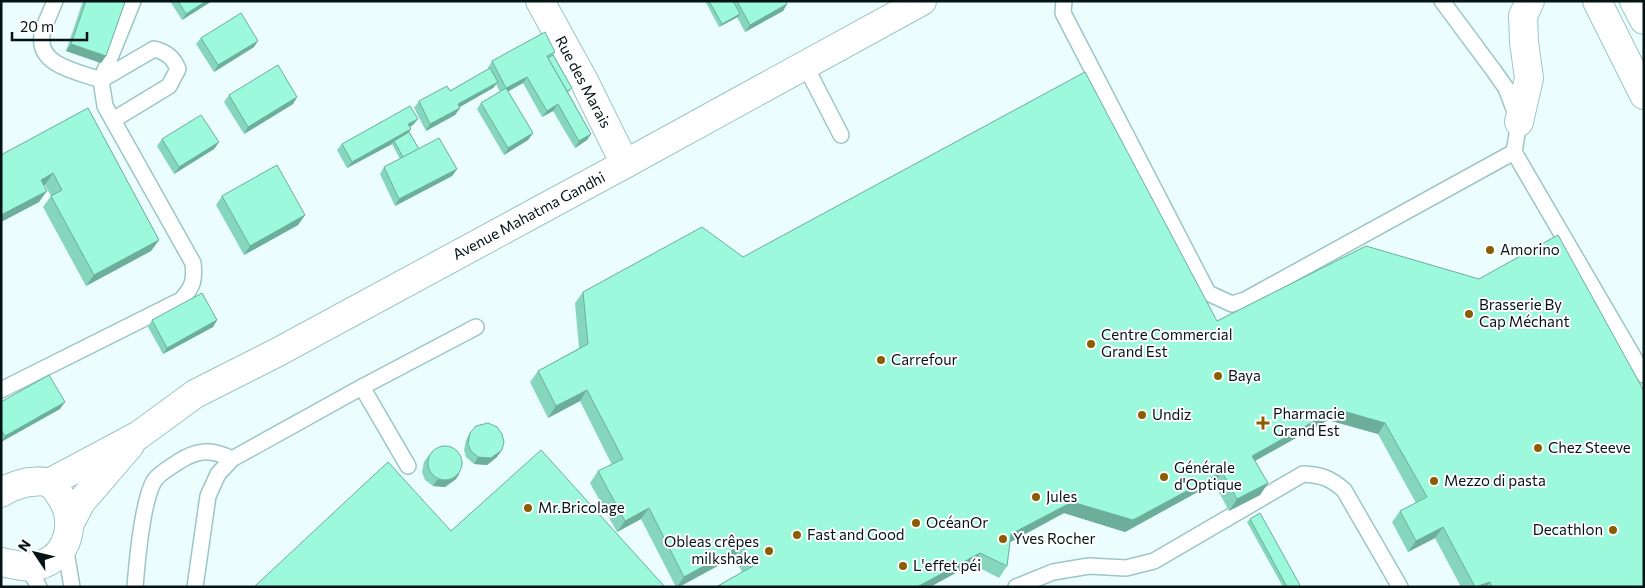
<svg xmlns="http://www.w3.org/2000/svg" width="1645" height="588" font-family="Commissioner,sans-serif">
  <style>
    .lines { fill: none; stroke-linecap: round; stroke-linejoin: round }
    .service-casing { stroke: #9cc6c6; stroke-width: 18 }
    .minor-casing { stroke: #9cc6c6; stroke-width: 30 }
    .secondary-casing { stroke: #9cc6c6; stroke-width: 30 }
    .service { stroke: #fff; stroke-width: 15 }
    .minor { stroke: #fff; stroke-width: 28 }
    .secondary { stroke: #fff; stroke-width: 28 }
    .wall { fill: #86d6bd }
    .shaded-wall { fill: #6dae9a }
    .building { fill: #9cf9dc; stroke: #6dae9a }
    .poi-dot { fill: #895d00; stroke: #fff; stroke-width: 2 }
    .labels { text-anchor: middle; stroke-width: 4; stroke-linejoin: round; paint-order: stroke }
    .street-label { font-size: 15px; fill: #041313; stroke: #fff }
    .poi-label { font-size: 15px; fill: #041313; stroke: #fff; text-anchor: start }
  </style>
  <rect width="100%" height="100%" fill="#ecfdfd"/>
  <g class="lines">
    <g class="service-casing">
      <g id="service">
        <path d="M55,1C51,12 44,24 42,35C37,66 79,72 101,80"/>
        <polyline points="1064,1 1063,13 1208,293 1232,304 1245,300 1514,152"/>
        <polyline points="1442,1 1494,71 1506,88 1519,122 1514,152 1644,375"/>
        <polyline points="805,65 841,135"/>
        <path d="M101,80L154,49C166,52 173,57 178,69L169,86L113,120"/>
        <polyline points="362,387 408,466"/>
        <path d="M1,390L181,300C193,287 195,280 193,263L105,106L101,80L133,1"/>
        <polyline points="65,546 72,587"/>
        <polyline points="28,567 39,587"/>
        <path d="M135,587C137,562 142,502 154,481C159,473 171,467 178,462C198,449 211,449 232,459"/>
        <polyline points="195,587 208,496 218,474 232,459 362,387 476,327"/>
        <path d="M1016,587L1053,572L1089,566L1126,568L1154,561L1303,474C1322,475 1330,478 1344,490L1400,587"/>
      </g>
    </g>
    <g class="minor-casing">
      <polyline id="minor" points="540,1 584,81 625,164"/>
    </g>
    <g class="secondary-casing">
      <g id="secondary">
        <polyline points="1597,1 1644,95"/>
        <polyline points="1634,1 1644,20"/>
        <polyline points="1519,122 1529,78 1524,42 1523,16 1530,1"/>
        <polyline points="49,483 139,435 195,394 278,352 625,164 922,1"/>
        <path d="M1,493C9,487 20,484 29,482C35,482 43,480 48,483C52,484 57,490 59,494C76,516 72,553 43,564C29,570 15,564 1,562"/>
        <polyline points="70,523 81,502 130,445"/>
      </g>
    </g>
    <use href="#service" class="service"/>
    <use href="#minor" class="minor"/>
    <use href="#secondary" class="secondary"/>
  </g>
  <g class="wall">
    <polygon points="83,1 122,1 106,56 101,63 66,51"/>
    <polygon points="170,1 212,1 182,20"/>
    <polygon points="705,1 786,1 787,4 783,11 745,32 737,17 719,27"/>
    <polygon points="201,38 254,47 214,72 196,44"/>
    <polygon points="555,52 553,55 570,91 568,92 591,134 587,140 575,148 553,111 542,117 523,83 508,91 533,133 528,140 504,155 477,109 481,103 500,92 496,84 493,88 459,107 460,108 455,115 426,131 414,108 419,101 450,91 488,69 488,68 492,61"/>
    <polygon points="229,95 297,97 293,104 244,134 224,102"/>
    <polygon points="88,108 159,240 151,251 86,286 43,207 51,196 45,185 44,185 39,202 1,222"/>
    <polygon points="413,125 410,127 409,132 419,149 457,169 452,176 395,206 380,174 384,167 400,159 392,144 347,168 337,150 342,144"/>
    <polygon points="162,139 219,142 214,149 174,174 157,146"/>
    <polygon points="222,196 305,215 298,225 244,255 216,205"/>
    <polygon points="1366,246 1644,587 1461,587 1435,538 1408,552 1392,522 1400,511 1416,503 1378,434 1328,420 1255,461 1268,483 1260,495 1229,511 1214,483 1125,532 1064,513 1010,542 1007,566 999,578 972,564 930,587 716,587 742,572 734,557 679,587 676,587 641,519 617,532 590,483 598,471 612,465 580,401 548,418 530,382 538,371 579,348 575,303 583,292 743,257 1217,321"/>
    <polygon points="152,320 217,320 213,327 163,354 148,327"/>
    <polygon points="1,402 60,409 1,442"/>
    <polygon points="470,433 497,457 487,465 474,464 466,457 464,450 466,440"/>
    <polygon points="429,455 456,479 445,487 433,486 425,480 422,472 424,462"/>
    <polygon points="1250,519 1301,587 1283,587 1247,522"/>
  </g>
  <g class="shaded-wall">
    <polygon points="206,1 212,1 182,20 186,14"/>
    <polygon points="787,4 783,11 745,32 750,25"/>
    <polygon points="740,14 738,17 719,27 722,24"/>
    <polygon points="258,41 254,47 214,72 218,65"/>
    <polygon points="71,44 106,56 101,63 66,51"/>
    <polygon points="527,77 523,83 502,95 506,88"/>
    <polygon points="498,82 493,88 453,111 458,104"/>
    <polygon points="297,97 293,104 244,134 248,127"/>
    <polygon points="558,104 553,111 542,117 547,111"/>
    <polygon points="460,108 455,115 426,131 430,124"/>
    <polygon points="418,119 413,125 403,130 408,124"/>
    <polygon points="411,129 407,135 394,141 392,144 347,168 352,162"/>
    <polygon points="533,133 528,140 504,155 508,148"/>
    <polygon points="591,134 587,140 575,148 579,141"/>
    <polygon points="219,142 214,149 174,174 179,167"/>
    <polygon points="457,169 452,176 395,206 399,199"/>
    <polygon points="53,173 45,185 33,191 41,180"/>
    <polygon points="47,191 39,202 1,222 1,215"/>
    <polygon points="305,215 298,225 244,255 250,246"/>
    <polygon points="159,240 151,251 86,286 94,275"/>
    <polygon points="217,320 213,327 163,354 167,348"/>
    <polygon points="587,390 580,401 548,418 556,406"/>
    <polygon points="65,402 60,409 1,442 5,436"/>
    <polygon points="1336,409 1385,423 1378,434 1328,420 1244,467 1252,456"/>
    <polygon points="502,450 497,457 487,465 474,464 478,457"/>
    <polygon points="1222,472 1214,483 1125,532 1064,513 1003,546 1011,534 1072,502"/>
    <polygon points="460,473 456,479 445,487 433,486 437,480"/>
    <polygon points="1268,483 1260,495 1229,511 1237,499"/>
    <polygon points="649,508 641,519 617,532 625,521"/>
    <polygon points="1443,527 1435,538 1408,552 1416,541"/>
    <polygon points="742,545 734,557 679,587 677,587 684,577"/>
    <polygon points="980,553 972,564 930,587 917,587"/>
    <polygon points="1490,582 1486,587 1477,587"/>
  </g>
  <g class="building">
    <polygon points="86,1 122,1 125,2 106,56 71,44"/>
    <polygon points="178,1 206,1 186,14"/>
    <polygon points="709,1 733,1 740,14 722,24"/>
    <polygon points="737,1 786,1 787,4 750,25"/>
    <polygon points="241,13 258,41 218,65 201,38"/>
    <polygon points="545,32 555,52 547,56 591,134 579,141 558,104 547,111 527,77 506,88 492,61"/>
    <polygon points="553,55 572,88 567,91 548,58"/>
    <polygon points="278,65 297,97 248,127 229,95"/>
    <polygon points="490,68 498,82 458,104 460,108 430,124 419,101 447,86 450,91"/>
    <polygon points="1085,72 1217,321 1366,246 1479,279 1558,235 1644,391 1644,587 1492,587 1490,582 1475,587 1443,527 1416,541 1400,511 1427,497 1385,423 1336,409 1252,456 1268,483 1237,499 1222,472 1133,520 1072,502 1011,534 1007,566 980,553 917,587 716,587 753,566 742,545 684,577 649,508 625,521 598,471 623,459 587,390 556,406 538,371 588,344 583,292 702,227 743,257"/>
    <polygon points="506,88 533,133 508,148 481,103"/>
    <polygon points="410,106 418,119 408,124 411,129 352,162 342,144"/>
    <polygon points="88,108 159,240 94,275 51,196 62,190 53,173 41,180 47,191 1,215 1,155"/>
    <polygon points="201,115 219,142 179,167 162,139"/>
    <polygon points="409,132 419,149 403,157 394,141"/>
    <polygon points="439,138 457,169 399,199 384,167"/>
    <polygon points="277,165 305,215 250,246 222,196"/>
    <polygon points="202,293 217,320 167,348 152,320"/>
    <polygon points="49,375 65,402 5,436 1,430 1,402"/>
    <polygon points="488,423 497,427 502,434 504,442 502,450 491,458 478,457 471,451 468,444 470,433 476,426"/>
    <circle cx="445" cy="463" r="17"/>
    <polygon points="541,450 665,587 254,587 388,462 451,531"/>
    <polygon points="1260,513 1301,587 1287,587 1250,519"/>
  </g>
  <g class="poi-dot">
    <circle cx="1490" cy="250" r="5"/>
    <circle cx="1469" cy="314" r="5"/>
    <circle cx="1091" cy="344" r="5"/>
    <circle cx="881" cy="360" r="5"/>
    <circle cx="1218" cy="376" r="5"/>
    <circle cx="1142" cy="415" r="5"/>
    <path d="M1260.5 415.5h5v5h5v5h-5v5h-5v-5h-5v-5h5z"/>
    <circle cx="1538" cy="448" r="5"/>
    <circle cx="1164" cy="477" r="5"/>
    <circle cx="1434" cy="481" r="5"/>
    <circle cx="1036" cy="497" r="5"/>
    <circle cx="528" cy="508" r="5"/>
    <circle cx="916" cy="523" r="5"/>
    <circle cx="1613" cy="530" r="5"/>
    <circle cx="797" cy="535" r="5"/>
    <circle cx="1003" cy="539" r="5"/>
    <circle cx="769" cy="551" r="5"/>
    <circle cx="903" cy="566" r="5"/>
  </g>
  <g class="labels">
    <g class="street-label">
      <text transform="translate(583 82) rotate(62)" y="5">Rue des Marais</text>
      <text transform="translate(529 216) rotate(-28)" y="5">Avenue Mahatma Gandhi</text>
    </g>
    <g class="poi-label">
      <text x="1500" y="255">Amorino</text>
      <text x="1479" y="310">Brasserie By<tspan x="1479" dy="17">Cap Méchant</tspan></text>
      <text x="1101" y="340">Centre Commercial<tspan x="1101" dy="17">Grand Est</tspan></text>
      <text x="891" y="365">Carrefour</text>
      <text x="1228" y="381">Baya</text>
      <text x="1273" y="419">Pharmacie<tspan x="1273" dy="17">Grand Est</tspan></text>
      <text x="1152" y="420">Undiz</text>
      <text x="1548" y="453">Chez Steeve</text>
      <text x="1174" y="473">Générale<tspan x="1174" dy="17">d'Optique</tspan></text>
      <text x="1444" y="486">Mezzo di pasta</text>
      <text x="1046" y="502">Jules</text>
      <text x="538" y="513">Mr.Bricolage</text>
      <text x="926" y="528">OcéanOr</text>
      <text x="1603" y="535" text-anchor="end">Decathlon</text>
      <text x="807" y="540">Fast and Good</text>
      <text x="1013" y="544">Yves Rocher</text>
      <text x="759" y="547" text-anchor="end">Obleas crêpes<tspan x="759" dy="17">milkshake</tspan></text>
      <text x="913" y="571">L'effet péi</text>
    </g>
  </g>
  <rect width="1645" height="588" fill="none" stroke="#041313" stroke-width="5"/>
  <g transform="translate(35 553) rotate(305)" stroke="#ffffff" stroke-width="4" paint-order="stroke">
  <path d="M0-4L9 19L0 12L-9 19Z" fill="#041313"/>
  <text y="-8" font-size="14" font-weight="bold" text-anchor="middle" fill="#041313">N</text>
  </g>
  <path d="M12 32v8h75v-8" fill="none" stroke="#041313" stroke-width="2.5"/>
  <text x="20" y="32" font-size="15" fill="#041313" stroke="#ffffff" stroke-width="4" paint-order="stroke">20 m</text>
</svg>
